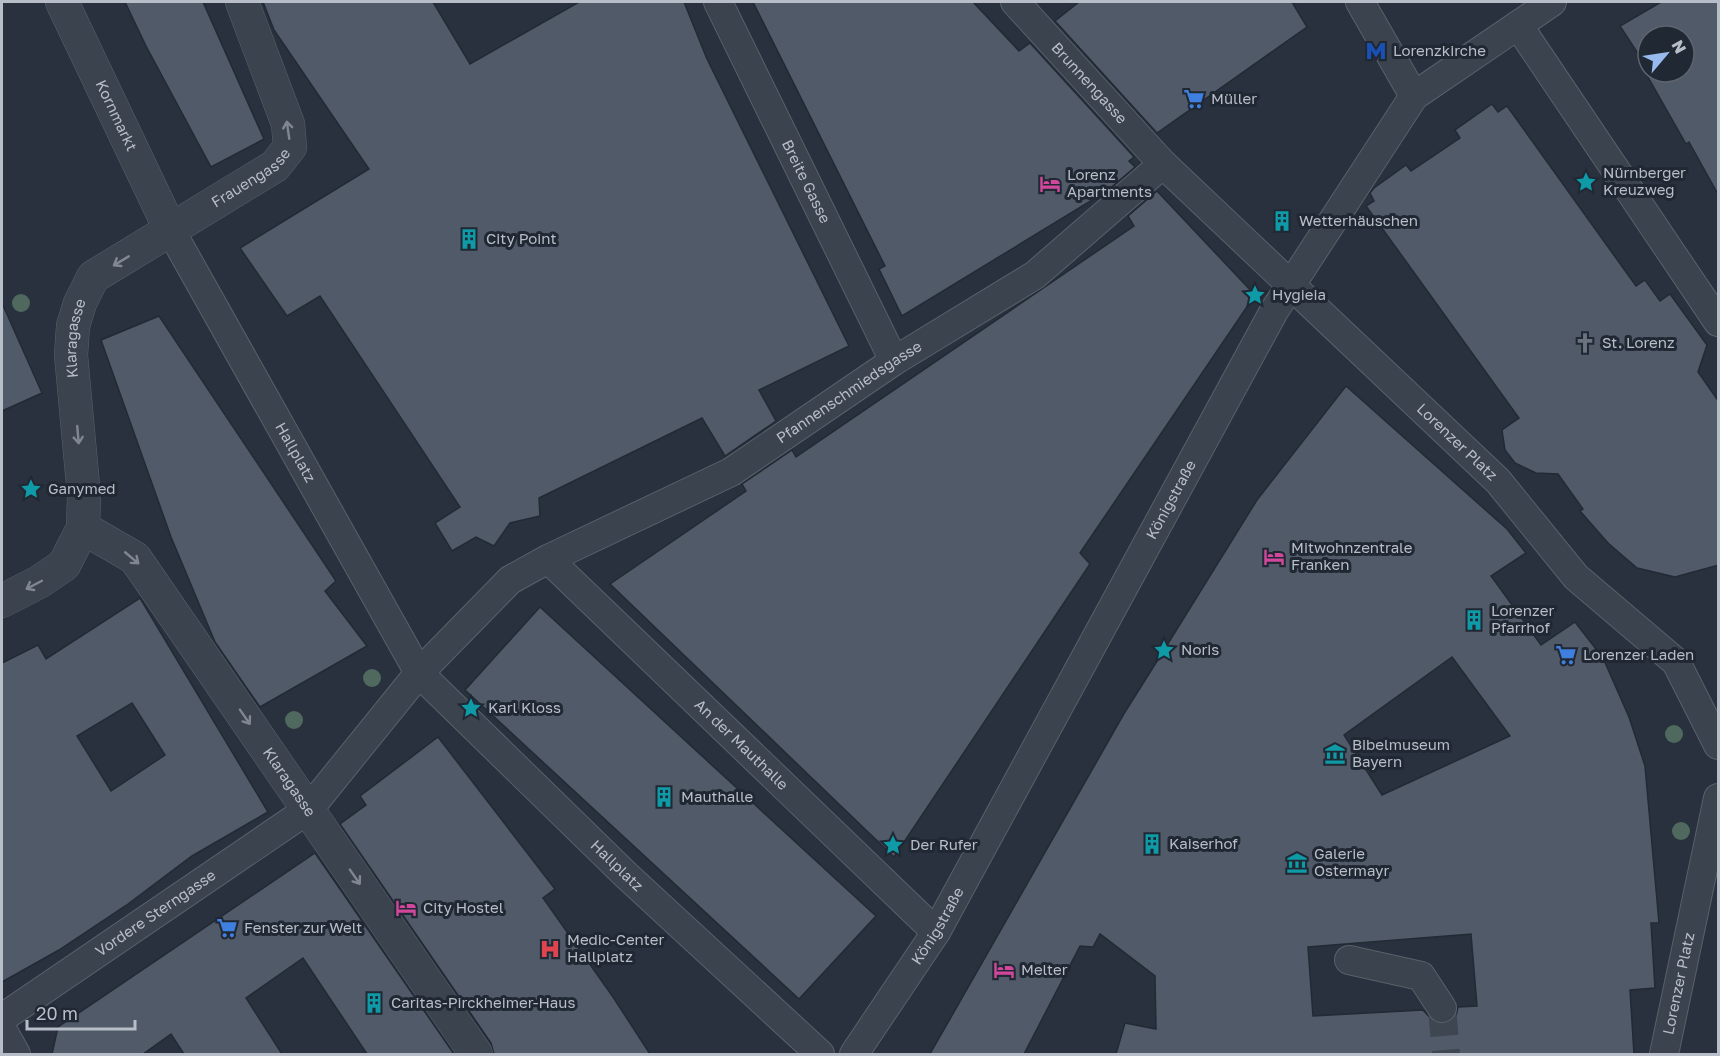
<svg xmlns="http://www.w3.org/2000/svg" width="1720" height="1056" font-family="'Golos Text',sans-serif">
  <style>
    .building { fill: #515a68; stroke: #222a35; stroke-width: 1.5; fill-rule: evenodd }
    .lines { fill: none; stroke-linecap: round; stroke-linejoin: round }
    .pedestrian-tunnel { stroke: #3e4652; stroke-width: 28; stroke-dasharray: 28 14; stroke-linecap: butt }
    .pedestrian-casing { stroke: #59616b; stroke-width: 30 }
    .minor-casing { stroke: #59616b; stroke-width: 34 }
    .pedestrian { stroke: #3b434e; stroke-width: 28 }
    .minor { stroke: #3b434e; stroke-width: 33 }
    .tree { fill: #50695f }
    .oneway { stroke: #808791 }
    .labels { text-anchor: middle; stroke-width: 6; stroke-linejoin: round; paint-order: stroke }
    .poi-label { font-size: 15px; fill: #b8bec8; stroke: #202833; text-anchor: start }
    .street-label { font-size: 15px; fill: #b8bec8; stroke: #202833 }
  </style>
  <rect width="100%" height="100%" fill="#28313d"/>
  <g class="building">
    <polygon points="125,2 203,2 264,139 211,167 146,46"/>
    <polygon points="263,2 433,2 470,64 579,2 684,2 707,59 849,346 759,390 776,421 725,456 702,418 539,498 540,516 510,523 494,546 476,537 452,551 435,523 460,507 320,296 287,316 240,248 369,169 274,30"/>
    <polygon points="753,2 973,2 1019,51 1030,43 1134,157 1129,161 1135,167 1107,191 902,316 879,269 885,266"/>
    <polygon points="1079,2 1292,2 1307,27 1157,133 1055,21"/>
    <polygon points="1661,2 1719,2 1719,196 1689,142 1686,144 1648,77 1651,75 1650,72 1684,72 1684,36 1648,36 1648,69 1620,26"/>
    <polygon points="1492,104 1498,112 1507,106 1636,286 1645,280 1660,301 1670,294 1707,345 1698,372 1719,402 1719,565 1675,577 1637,568 1608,543 1580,511 1583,509 1558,474 1536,473 1515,463 1505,450 1502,430 1519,418 1366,206 1374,201 1370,193 1374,188 1406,165 1411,171 1460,138 1455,130"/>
    <polygon points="1157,191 1255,295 1080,553 1090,564 894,857 610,584 746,491 742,484 792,450 796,457 1134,226 1128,216"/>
    <polygon points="2,303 42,393 2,411"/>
    <polygon points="159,316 336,581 325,591 367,646 260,707 215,642 171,537 101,340"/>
    <path d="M1346,386L1507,529L1526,553L1491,576L1541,645L1575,622L1603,658L1629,717L1645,766L1659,923H1651L1655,988L1630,990L1634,1054H1116L1125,1023L1156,1029L1155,976L1100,934L1093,947L1080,946L1024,1054H930L1125,712L1164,650L1257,500ZM1452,657L1510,736L1382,795L1344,735ZM1471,934L1477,1006L1458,1007L1456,1016L1451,1022L1435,1023L1423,1010L1313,1016L1308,947Z"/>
    <path d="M140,598L268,812L192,856L128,904L59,950L2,982V663L38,645L46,659ZM132,703L165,755L111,791L77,736Z"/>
    <polygon points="540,607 876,916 799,999 465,690"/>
    <polygon points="438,737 555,889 543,898 613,997 650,1054 494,1054 491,1043 340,824 366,805 360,796"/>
    <polygon points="315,853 454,1054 367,1054 303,958 246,998 282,1054 184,1054 171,1034 143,1054 52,1054 58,1027"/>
  </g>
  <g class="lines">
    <polyline class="pedestrian-tunnel" points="1442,1008 1446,1054"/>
    <g class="pedestrian-casing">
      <g id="pedestrian">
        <path id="s1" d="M718,2L894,361"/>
        <path id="s2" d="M1015,2L1163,164L1498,481L1576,577L1676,662L1718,745"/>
        <polyline points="1360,2 1414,96"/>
        <polyline points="1518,25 1718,322"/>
        <path id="s3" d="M171,231L419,673L626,875L820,1054"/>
        <path id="s4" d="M548,559L936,932"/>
        <polyline points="1349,960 1421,976 1442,1008"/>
        <path id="s5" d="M2,1018L309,809L419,673L510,580L548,559L731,472L894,361L1035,275L1163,164"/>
        <polyline points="2,1029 16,1054"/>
        <path id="s6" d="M854,1054L936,932L1274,311L1414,96L1552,2"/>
        <path id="s7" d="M1664,1054L1718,798"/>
      </g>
    </g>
    <g class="minor-casing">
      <g id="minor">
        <path id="s8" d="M62,2L171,231"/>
        <path id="s9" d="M83,528L135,558L476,1054"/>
        <path id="s10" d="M2,601L39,582L64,565L83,528L84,496L71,355L73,326L80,303L93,277L275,166L290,147L288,124L242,2"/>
      </g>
    </g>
    <use href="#pedestrian" class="pedestrian"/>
    <use href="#minor" class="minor"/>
  </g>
  <g class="tree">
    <circle cx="21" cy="303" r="9"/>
    <circle cx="372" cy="678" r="9"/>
    <circle cx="294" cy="720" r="9"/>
    <circle cx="1674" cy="734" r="9"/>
    <circle cx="1681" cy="831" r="9"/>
  </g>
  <defs><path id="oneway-shaft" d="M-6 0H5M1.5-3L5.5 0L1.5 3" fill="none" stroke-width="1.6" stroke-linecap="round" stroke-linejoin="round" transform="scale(1.5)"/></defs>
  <g class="oneway">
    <use href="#oneway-shaft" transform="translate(288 130) rotate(-98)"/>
    <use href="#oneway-shaft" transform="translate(121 261) rotate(149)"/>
    <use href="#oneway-shaft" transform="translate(78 435) rotate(85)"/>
    <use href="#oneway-shaft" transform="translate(132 558) rotate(40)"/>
    <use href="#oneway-shaft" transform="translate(34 585) rotate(152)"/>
    <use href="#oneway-shaft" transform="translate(245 717) rotate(55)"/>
    <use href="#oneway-shaft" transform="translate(355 877) rotate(55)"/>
  </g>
  <defs>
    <g id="metro-bare" transform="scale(1.62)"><path d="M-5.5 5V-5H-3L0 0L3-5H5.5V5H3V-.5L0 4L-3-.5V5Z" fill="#1a4fb4" stroke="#202833" stroke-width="2.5" paint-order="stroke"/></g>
    <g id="supermarket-bare" transform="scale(1.62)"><path d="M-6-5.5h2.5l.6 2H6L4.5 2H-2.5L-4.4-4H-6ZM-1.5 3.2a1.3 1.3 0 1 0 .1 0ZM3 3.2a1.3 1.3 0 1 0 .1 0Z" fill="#3f7fe0" stroke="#202833" stroke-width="2.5" paint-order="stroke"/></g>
    <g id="sight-bare" transform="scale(1.62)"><path d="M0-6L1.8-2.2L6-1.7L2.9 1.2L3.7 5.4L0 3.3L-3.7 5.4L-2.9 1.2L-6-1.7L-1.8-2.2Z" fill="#0f9aa8" stroke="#202833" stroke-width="2.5" paint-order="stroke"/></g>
    <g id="hotel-bare" transform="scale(1.62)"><path d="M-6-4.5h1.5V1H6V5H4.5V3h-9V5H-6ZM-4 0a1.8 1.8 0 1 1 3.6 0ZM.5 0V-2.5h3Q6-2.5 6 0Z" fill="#d1479c" stroke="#202833" stroke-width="2.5" paint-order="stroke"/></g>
    <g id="building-bare" transform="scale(1.62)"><path d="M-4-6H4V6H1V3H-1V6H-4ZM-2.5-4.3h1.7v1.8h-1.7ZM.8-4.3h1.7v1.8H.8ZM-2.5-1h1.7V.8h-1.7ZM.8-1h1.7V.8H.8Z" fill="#0f9aa8" stroke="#202833" stroke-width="2.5" paint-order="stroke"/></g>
    <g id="church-bare" transform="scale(1.62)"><path d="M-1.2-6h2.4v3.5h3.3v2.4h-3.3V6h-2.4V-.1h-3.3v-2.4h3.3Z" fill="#6b7280" stroke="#202833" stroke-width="2.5" paint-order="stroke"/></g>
    <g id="museum-bare" transform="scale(1.62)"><path d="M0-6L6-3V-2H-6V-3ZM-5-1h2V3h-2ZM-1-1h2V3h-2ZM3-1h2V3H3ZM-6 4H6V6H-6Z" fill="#0f9aa8" stroke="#202833" stroke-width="2.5" paint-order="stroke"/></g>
    <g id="hospital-bare" transform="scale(1.62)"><path d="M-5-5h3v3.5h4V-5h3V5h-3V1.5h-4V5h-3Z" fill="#e0444e" stroke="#202833" stroke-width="2.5" paint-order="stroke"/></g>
  </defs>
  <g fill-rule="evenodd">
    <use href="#metro-bare" x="1376" y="51"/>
    <use href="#supermarket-bare" x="1194" y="99"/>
    <use href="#sight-bare" x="1586" y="182"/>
    <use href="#hotel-bare" x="1050" y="184"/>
    <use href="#building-bare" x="1282" y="221"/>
    <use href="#building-bare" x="469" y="239"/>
    <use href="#sight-bare" x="1255" y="295"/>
    <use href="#church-bare" x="1585" y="343"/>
    <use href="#sight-bare" x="31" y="489"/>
    <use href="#hotel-bare" x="1274" y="557"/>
    <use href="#building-bare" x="1474" y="620"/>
    <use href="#sight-bare" x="1164" y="650"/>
    <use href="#supermarket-bare" x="1566" y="655"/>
    <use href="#sight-bare" x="471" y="708"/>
    <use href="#museum-bare" x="1335" y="754"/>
    <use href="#building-bare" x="664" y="797"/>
    <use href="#building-bare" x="1152" y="844"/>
    <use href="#sight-bare" x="893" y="845"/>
    <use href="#museum-bare" x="1297" y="863"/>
    <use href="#hotel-bare" x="406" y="908"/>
    <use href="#supermarket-bare" x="227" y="928"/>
    <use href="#hospital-bare" x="550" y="949"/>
    <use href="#hotel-bare" x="1004" y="970"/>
    <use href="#building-bare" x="374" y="1003"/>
  </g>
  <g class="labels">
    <g class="poi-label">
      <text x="1393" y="56">Lorenzkirche</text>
      <text x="1211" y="104">Müller</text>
      <text x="1603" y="178">Nürnberger<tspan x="1603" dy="17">Kreuzweg</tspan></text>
      <text x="1067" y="180">Lorenz<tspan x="1067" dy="17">Apartments</tspan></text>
      <text x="1299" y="226">Wetterhäuschen</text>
      <text x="486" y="244">City Point</text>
      <text x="1272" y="300">Hygieia</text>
      <text x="1602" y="348">St. Lorenz</text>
      <text x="48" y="494">Ganymed</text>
      <text x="1291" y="553">Mitwohnzentrale<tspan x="1291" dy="17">Franken</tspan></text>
      <text x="1491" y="616">Lorenzer<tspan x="1491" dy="17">Pfarrhof</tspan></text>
      <text x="1181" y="655">Noris</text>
      <text x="1583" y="660">Lorenzer Laden</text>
      <text x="488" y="713">Karl Kloss</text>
      <text x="1352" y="750">Bibelmuseum<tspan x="1352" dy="17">Bayern</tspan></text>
      <text x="681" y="802">Mauthalle</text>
      <text x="1169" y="849">Kaiserhof</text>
      <text x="910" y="850">Der Rufer</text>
      <text x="1314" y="859">Galerie<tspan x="1314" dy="17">Ostermayr</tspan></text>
      <text x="423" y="913">City Hostel</text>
      <text x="244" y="933">Fenster zur Welt</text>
      <text x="567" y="945">Medic-Center<tspan x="567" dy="17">Hallplatz</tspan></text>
      <text x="1021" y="975">Melter</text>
      <text x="391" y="1008">Caritas-Pirckheimer-Haus</text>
    </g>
    <g class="street-label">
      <text dy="5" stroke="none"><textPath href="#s2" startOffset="110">Brunnengasse</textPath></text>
      <text dy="5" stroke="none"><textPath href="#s8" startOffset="126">Kornmarkt</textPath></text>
      <text dy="5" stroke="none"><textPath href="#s10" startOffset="556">Frauengasse</textPath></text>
      <text dy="5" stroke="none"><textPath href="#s1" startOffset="200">Breite Gasse</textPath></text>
      <text dy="5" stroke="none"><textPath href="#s10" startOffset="304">Klaragasse</textPath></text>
      <text dy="5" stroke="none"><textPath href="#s5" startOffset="1065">Pfannenschmiedsgasse</textPath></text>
      <text dy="5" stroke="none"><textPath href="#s2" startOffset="624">Lorenzer Platz</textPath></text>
      <text dy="5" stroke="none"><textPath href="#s3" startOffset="254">Hallplatz</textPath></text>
      <text dy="5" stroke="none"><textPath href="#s6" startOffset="639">Königstraße</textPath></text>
      <text dy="5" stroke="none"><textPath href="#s4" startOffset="268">An der Mauthalle</textPath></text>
      <text dy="5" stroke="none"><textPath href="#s9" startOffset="332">Klaragasse</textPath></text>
      <text dy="5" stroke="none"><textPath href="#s3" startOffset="783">Hallplatz</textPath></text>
      <text dy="5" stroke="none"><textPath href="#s5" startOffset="186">Vordere Sterngasse</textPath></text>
      <text dy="5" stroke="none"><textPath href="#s6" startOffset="153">Königstraße</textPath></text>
      <text dy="5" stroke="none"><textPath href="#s7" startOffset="72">Lorenzer Platz</textPath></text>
    </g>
  </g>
  <rect width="1720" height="1056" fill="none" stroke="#b8bec8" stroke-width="6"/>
  <g transform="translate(1666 54) rotate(61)"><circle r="28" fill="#202833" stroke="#5d646f" stroke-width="1.5"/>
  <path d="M0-4.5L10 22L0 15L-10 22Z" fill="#97b9ee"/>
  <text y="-9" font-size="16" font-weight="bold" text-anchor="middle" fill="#b8bec8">N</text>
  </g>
  <path d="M27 1020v9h108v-9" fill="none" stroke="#b8bec8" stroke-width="3"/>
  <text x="36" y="1020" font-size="18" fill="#b8bec8" stroke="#202833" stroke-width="4.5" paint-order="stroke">20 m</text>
</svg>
